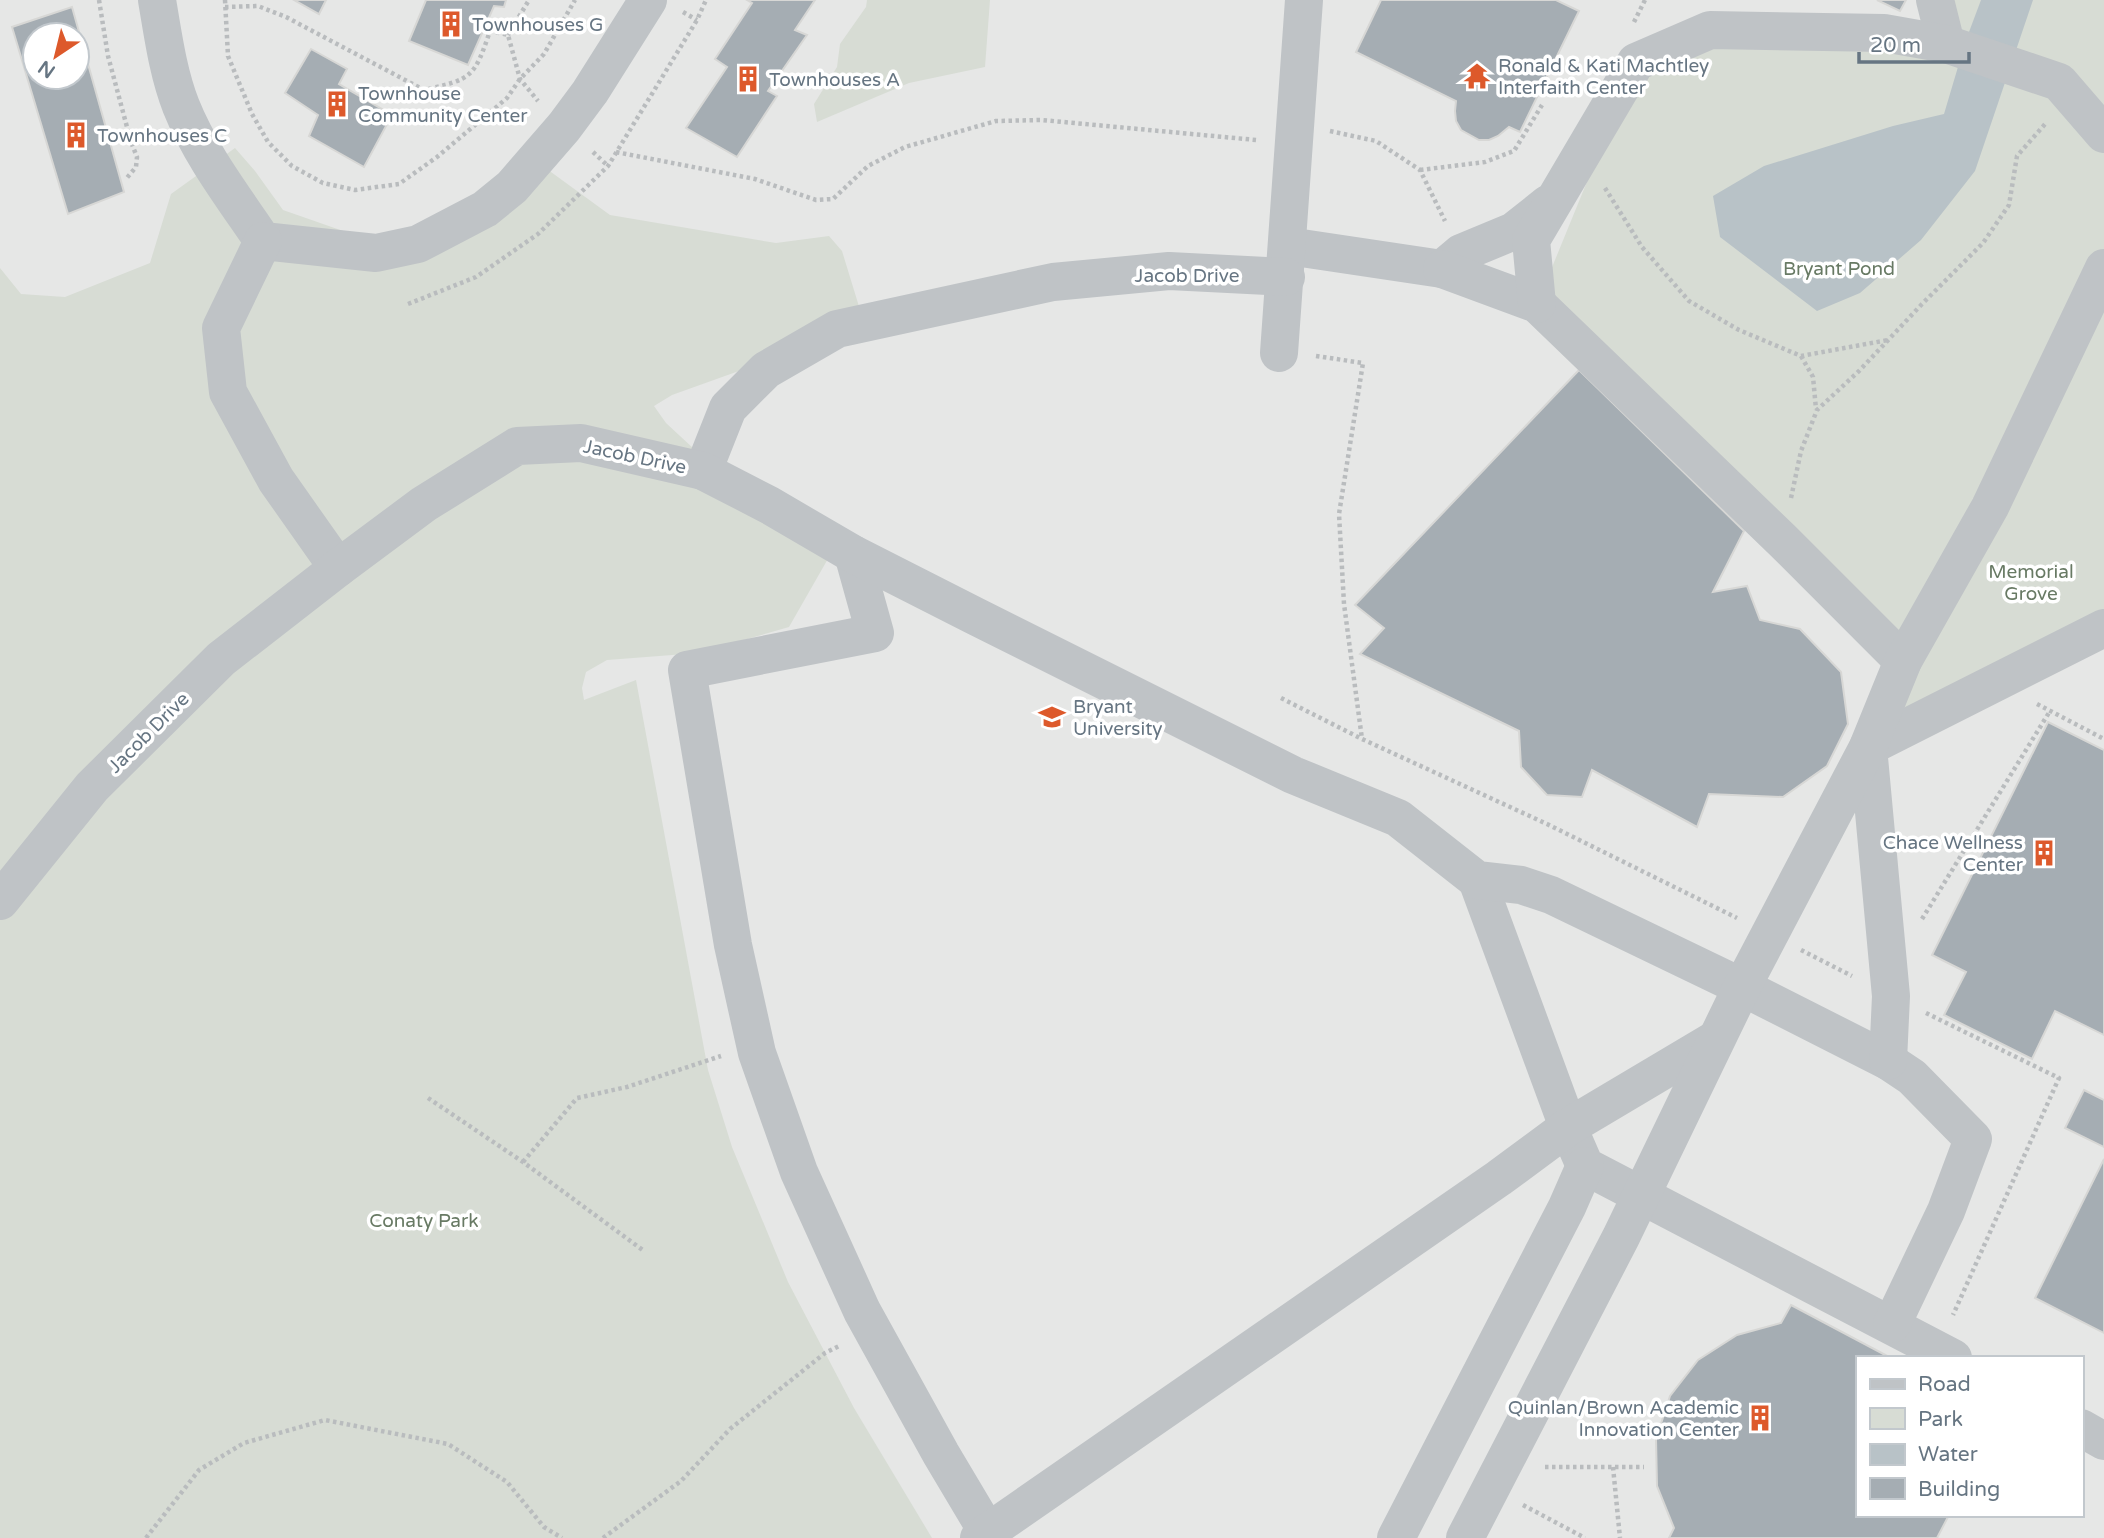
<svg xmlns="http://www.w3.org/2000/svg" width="2104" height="1538" font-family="'Varela Round',sans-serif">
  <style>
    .built { fill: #e6e7e6; fill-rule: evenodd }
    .green { fill: #d7dcd4 }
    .water { fill: #b8c2c7 }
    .building { fill: #a5adb3; stroke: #d7d7d5; stroke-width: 2; fill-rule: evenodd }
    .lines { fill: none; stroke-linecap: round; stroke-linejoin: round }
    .path { stroke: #b9bcbe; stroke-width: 4.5; stroke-dasharray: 3.5 3.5; stroke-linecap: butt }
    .minor { stroke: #bfc3c6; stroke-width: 38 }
    .labels { text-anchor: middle; stroke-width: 7; stroke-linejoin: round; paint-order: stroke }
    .poi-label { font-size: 19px; fill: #667582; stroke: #fff; text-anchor: start }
    .park-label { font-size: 19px; fill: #687a64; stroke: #fff }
    .street-label { font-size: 19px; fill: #667582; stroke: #fff }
  </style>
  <rect width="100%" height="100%" fill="#f6f6f2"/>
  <path class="built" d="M0,0H2104V1538H0ZM35,35H77V77H35ZM1857,1358H2081V1515H1857Z"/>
  <g class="green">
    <polygon points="867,0 990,0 985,67 909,83 817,122 814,104 837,67 840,44 866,7"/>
    <polygon points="1935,0 2104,0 2104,628 1868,747 1903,661 1537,304 1636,62 1710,30 1945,44"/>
    <polygon points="235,148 255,171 283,210 366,239 439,228 540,164 610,215 776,243 829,236 842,251 865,326 672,395 654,406 666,423 762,512 833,550 789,627 698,653 607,660 586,672 582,688 584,700 636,680 708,1070 732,1147 788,1282 854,1408 932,1538 0,1538 0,268 21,294 65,297 150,263 171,194"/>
  </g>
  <polygon class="water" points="1981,0 2033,0 1975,171 1921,240 1860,293 1817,311 1720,237 1713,196 1764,166 1893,126 1944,114 1966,40"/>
  <g class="building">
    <polygon points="294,0 326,0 319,14"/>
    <polygon points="426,0 506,0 504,7 494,6 468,65 409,41"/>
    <polygon points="747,0 815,0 795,30 807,35 768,91 777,96 737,157 686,128 727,67 715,59 752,3"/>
    <polygon points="1381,0 1556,0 1579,11 1520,132 1509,127 1498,136 1489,140 1479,140 1461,130 1456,121 1455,111 1456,101 1356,52"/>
    <polygon points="1877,0 1906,0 1900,11"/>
    <path d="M72,7L124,192L68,214L12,27ZM35,35H77V77H35Z"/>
    <polygon points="311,49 347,69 339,84 392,115 364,167 309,136 318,115 285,93"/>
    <polygon points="1579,370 1744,531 1713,592 1747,586 1760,620 1800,629 1841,672 1848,724 1827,766 1783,797 1709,794 1697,827 1592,770 1582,797 1547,795 1521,767 1519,731 1360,654 1384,628 1355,605"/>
    <polygon points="2048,722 2104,750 2104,1035 2055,1011 2032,1059 1944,1015 1966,972 1932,955"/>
    <polygon points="2084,1090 2104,1100 2104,1147 2065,1128"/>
    <polygon points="2104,1159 2104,1333 2035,1298"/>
    <polygon points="1791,1305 1891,1358 1857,1358 1857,1515 1949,1515 1937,1538 1669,1538 1674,1528 1657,1486 1656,1439 1670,1396 1698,1360 1737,1335 1781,1323"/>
  </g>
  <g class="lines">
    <g class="path">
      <polyline points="99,0 108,56 131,142 137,157 136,167 126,179"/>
      <polyline points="225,0 228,56 252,114 268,142 292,166 323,183 355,190 399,184 437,157 507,98 520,79 544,54 575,0"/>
      <path d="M225,7L258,6L286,17L424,90C472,79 474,78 490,31L508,35L520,79L538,101"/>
      <polyline points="683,12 697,20"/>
      <polyline points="1634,22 1645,0"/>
      <polyline points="508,35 529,0"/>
      <polyline points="1330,131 1376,141 1420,170 1445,221"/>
      <polyline points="593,152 608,166"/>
      <polyline points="616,152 755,179 816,200 833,199 868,166 905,147 996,121 1042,120 1256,140"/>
      <polyline points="1420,170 1485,162 1514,151 1542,105"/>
      <polyline points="1605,188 1642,247 1689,301 1739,330 1801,356 1888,340"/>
      <polyline points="408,304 476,277 538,234 608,166 697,20 706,0"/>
      <polyline points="1316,356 1363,363 1339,514 1344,604 1362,739"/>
      <polyline points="1801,356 1813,377 1816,409"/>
      <polyline points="1791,498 1801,451 1817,410 1859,371 1922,304 1983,243 2009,205 2017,156 2046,123"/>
      <polyline points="1281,698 1362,739 1547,824 1737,918"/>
      <polyline points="2037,704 2104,739"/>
      <polyline points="1922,919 2050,711"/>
      <polyline points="1801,950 1852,976"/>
      <polyline points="1926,1013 2059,1078 1953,1315"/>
      <polyline points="428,1098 523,1162 644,1251"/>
      <polyline points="523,1162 577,1098 627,1087 721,1056"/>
      <polyline points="1545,1467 1644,1467"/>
      <polyline points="1613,1467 1620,1538"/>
      <polyline points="1523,1505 1585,1538"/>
      <polyline points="146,1538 199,1470 244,1443 325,1420 448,1444 507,1482 544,1527 562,1538"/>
      <polyline points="603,1538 681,1481 730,1429 825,1353 841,1345"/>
    </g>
    <g class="minor">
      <path d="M157,0C163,35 168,73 181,106C200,154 234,198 263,241L376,253L418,244L485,209L512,187L564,127L590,92L648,0"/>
      <polyline points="1935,0 1946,44"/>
      <polyline points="263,241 221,328 228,392 276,480 338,568"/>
      <polyline points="1288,246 1442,269 1461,253 1514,231 1548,204"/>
      <polyline points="1442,269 1537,304 1782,540 1903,661"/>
      <polyline points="1537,304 1531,240 1636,62 1710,30 1884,33 1946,44 2059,82 2104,134"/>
      <polyline points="1279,353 1304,0"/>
      <polyline points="703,471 728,408 766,370 837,329 1053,282 1169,271 1286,277"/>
      <polyline points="853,554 875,633 687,670 733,945 757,1053 799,1172 862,1311 941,1454 991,1538"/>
      <polyline points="1477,880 1568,1127 1585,1166 1953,1358"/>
      <polyline points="0,901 92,787 221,659 338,568 424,504 517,446 581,443 703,471 769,505 853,554 975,616 1293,775 1398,818 1477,880 1521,885 1551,895 1742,987 1888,1061 1912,1077 1973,1139 1946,1211 1892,1324"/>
      <polyline points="1888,1061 1891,996 1868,747 2104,628"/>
      <polyline points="2081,1428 2104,1441"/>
      <polyline points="979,1538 1499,1178 1568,1127 1716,1039"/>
      <polyline points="1396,1538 1567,1207 1585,1166"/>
      <polyline points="1465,1538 1621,1237 1742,987 1868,747 1903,661 1990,507 2104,268"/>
    </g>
  </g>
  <defs>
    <g id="building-bare" transform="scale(2.1)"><path d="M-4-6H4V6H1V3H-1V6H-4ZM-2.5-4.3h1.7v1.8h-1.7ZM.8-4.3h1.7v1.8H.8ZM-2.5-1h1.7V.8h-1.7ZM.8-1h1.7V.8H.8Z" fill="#dd592b" stroke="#fff" stroke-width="2.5" paint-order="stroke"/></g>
    <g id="temple-bare" transform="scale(2.1)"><path d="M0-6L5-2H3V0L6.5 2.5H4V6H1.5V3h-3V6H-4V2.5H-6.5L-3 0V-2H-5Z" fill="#dd592b" stroke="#fff" stroke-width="2.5" paint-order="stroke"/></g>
    <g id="university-bare" transform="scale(2.1)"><path d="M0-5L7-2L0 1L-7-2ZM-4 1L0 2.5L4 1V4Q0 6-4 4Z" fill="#dd592b" stroke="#fff" stroke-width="2.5" paint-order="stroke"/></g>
  </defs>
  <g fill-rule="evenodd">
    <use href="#building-bare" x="451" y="24"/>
    <use href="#temple-bare" x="1477" y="76"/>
    <use href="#building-bare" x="748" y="79"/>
    <use href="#building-bare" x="337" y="104"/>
    <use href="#building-bare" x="76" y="135"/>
    <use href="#university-bare" x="1052" y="717"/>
    <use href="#building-bare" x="2044" y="853"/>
    <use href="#building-bare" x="1760" y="1418"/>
  </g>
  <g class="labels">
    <g class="poi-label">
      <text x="472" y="31">Townhouses G</text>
      <text x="1498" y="72">Ronald &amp; Kati Machtley<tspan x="1498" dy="22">Interfaith Center</tspan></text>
      <text x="769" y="86">Townhouses A</text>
      <text x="358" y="100">Townhouse<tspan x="358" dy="22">Community Center</tspan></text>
      <text x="97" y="142">Townhouses C</text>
      <text x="1073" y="713">Bryant<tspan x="1073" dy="22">University</tspan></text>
      <text x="2023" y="849" text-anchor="end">Chace Wellness<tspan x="2023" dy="22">Center</tspan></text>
      <text x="1739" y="1414" text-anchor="end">Quinlan/Brown Academic<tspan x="1739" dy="22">Innovation Center</tspan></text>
    </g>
    <g class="park-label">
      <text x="1839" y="275">Bryant Pond</text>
      <text x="2031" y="578">Memorial<tspan x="2031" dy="22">Grove</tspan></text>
      <text x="424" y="1227">Conaty Park</text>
    </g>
    <g class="street-label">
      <text x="1187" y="282">Jacob Drive</text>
      <text transform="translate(635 456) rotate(12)" y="7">Jacob Drive</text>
      <text transform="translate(148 732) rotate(-45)" y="7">Jacob Drive</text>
    </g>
  </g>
  <rect x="1856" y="1356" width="228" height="161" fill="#ffffff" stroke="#c2c8cd" stroke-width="2"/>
  <rect x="1870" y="1379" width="35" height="10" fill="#bfc3c6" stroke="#c2c8cd" stroke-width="2"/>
  <text x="1918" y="1391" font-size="21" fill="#667582">Road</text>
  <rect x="1870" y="1408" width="35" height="21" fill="#d7dcd4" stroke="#c2c8cd" stroke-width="2"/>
  <text x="1918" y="1426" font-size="21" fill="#667582">Park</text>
  <rect x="1870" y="1444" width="35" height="21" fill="#b8c2c7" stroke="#c2c8cd" stroke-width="2"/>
  <text x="1918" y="1461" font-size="21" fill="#667582">Water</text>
  <rect x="1870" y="1478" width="35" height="21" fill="#a5adb3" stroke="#c2c8cd" stroke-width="2"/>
  <text x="1918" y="1496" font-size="21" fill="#667582">Building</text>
  <g transform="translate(56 56) rotate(215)"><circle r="33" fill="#ffffff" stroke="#c2c8cd" stroke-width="2"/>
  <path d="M0-5L12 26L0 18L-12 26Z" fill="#dd592b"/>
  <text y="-10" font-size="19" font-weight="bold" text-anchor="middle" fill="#667582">N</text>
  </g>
  <path d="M1859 52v10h110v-10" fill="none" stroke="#667582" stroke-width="3.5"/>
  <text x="1870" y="52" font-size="21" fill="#667582" stroke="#ffffff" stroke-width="5" paint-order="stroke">20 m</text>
</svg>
